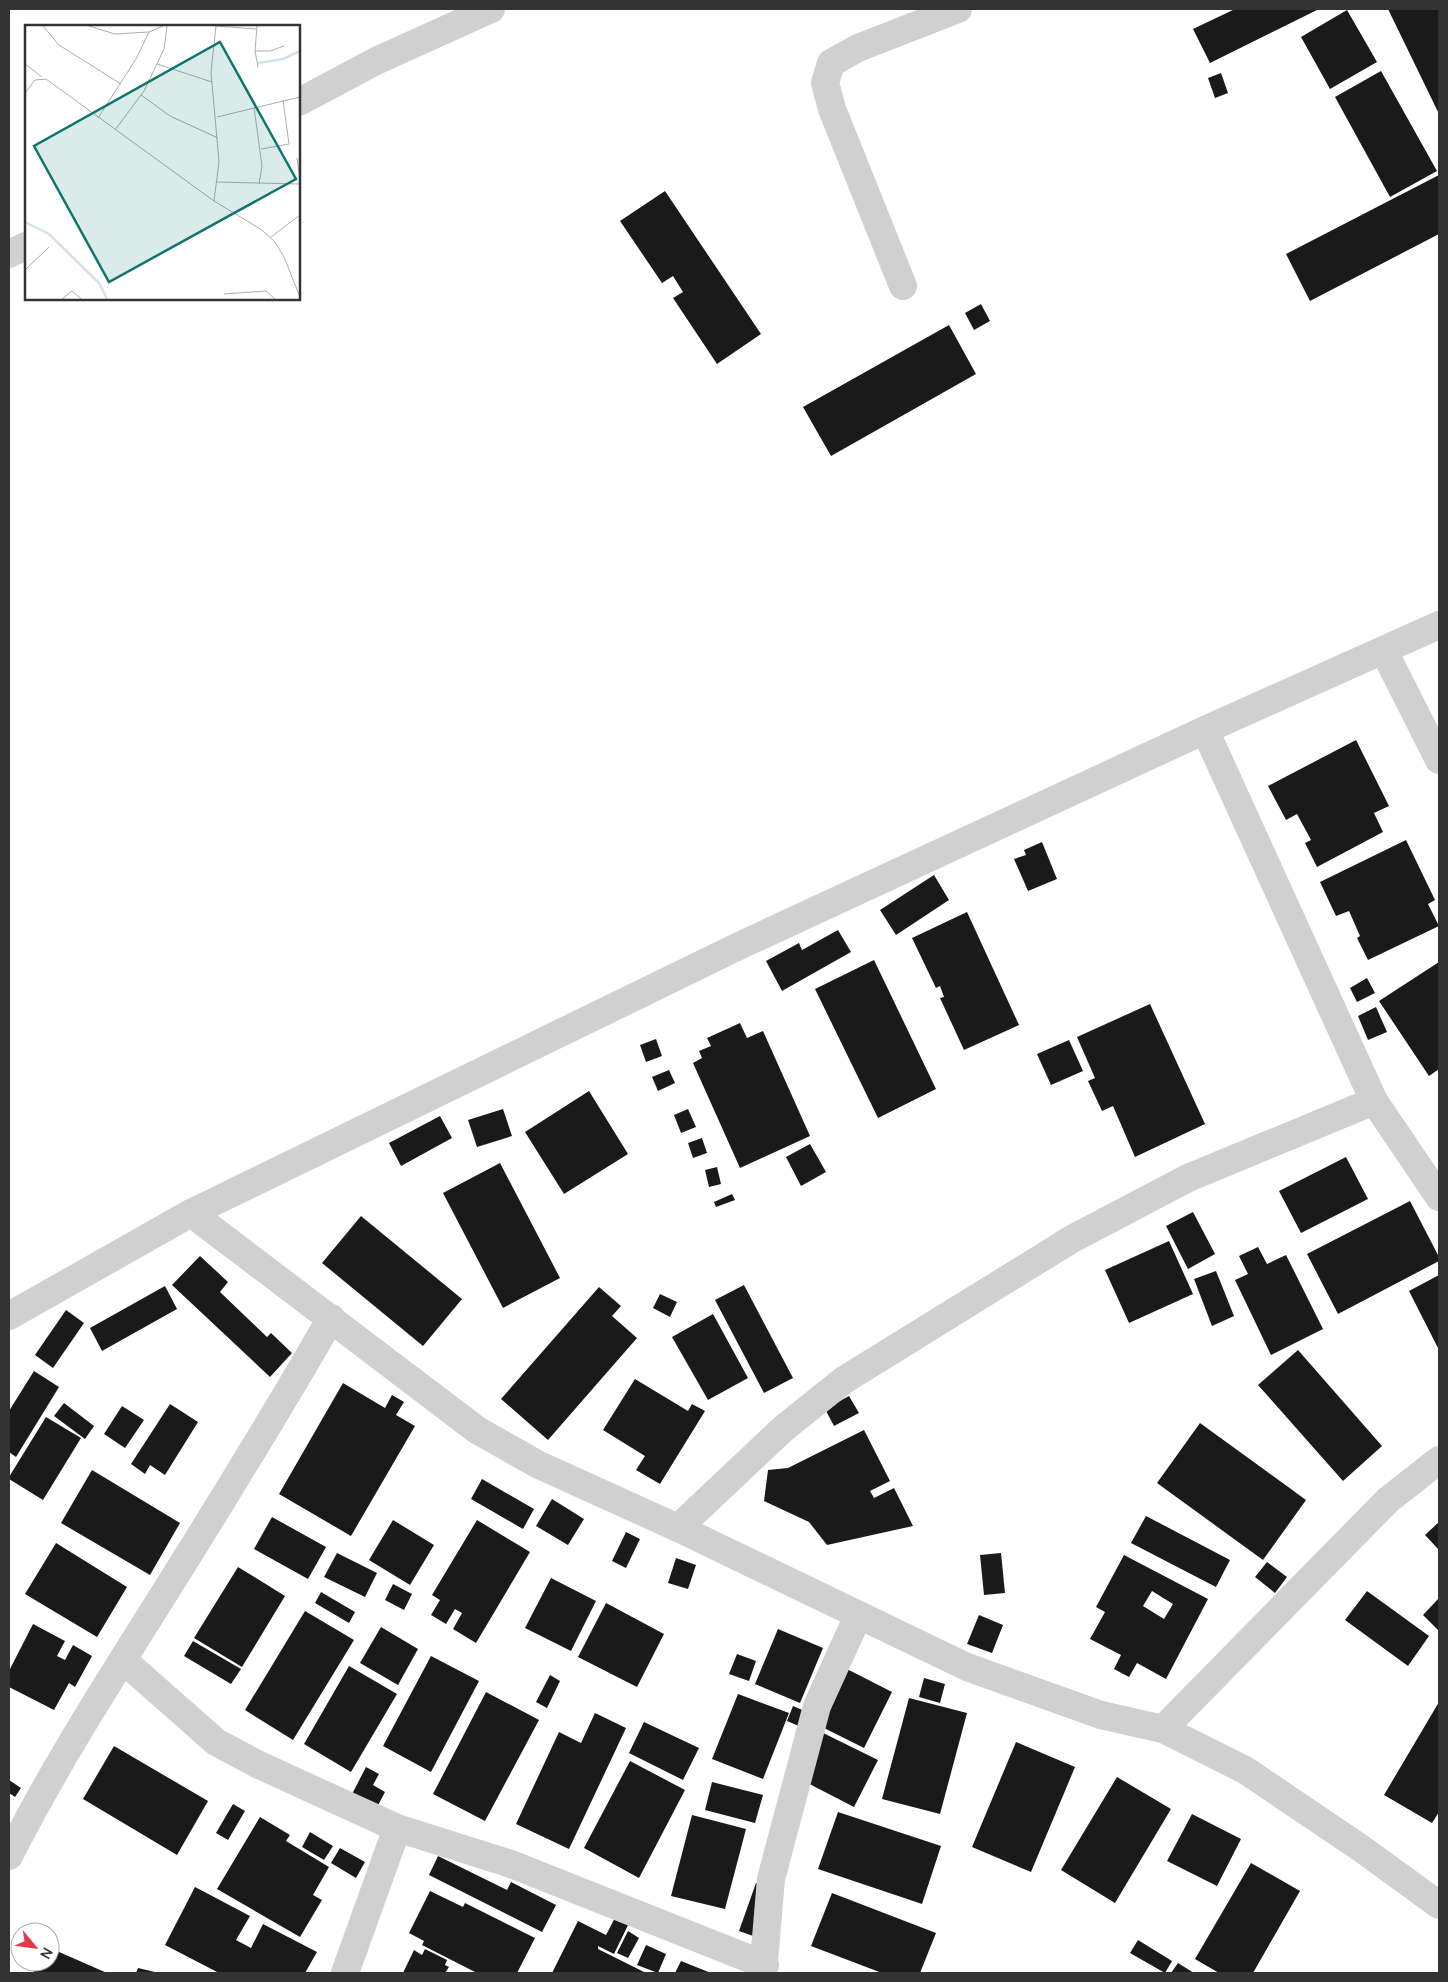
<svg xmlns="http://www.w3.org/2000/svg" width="1448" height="1982" font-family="Manrope,sans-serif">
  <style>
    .building { fill: #1a1a1a; fill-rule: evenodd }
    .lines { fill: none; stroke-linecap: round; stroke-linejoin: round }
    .minor { stroke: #d0d0d0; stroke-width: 28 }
    .inset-river { fill: none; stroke: #cfe2ee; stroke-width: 2.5 }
    .inset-road { fill: none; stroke: #adadad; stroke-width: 1 }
    .view { fill: #0f766e; fill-opacity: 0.15; stroke: #0f766e; stroke-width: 2.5 }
    .inset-edge { fill: none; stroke: #333; stroke-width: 2.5 }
  </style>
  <rect width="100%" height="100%" fill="#fff"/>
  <g class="building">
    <polygon points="1235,9 1319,9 1210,63 1193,29"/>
    <polygon points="1388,9 1439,9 1439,114"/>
    <polygon points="1347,10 1377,62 1330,89 1301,37"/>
    <polygon points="1381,71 1437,171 1390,197 1335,97"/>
    <polygon points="1221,73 1228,93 1215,98 1208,78"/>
    <polygon points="1439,175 1439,234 1310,301 1286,254"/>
    <polygon points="665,191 761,334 717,364 673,298 683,292 673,276 662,283 620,221"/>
    <polygon points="981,304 990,321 974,330 965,313"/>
    <polygon points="949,325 976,374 831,456 803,407"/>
    <polygon points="1356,740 1389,806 1374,813 1383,832 1317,867 1305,843 1311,840 1297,814 1286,820 1268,786"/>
    <polygon points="1406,840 1435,900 1428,904 1439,926 1368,960 1357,938 1360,936 1349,911 1336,916 1320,882"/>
    <polygon points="1042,842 1057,879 1028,891 1014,859 1026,855 1024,850"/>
    <polygon points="934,875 949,900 896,935 880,910"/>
    <polygon points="967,912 1019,1025 964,1050 940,998 944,997 940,986 936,988 912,938"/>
    <polygon points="838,930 851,952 782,991 766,961 799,943 802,950"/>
    <polygon points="874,960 936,1089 878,1118 815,989"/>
    <polygon points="1439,962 1439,1069 1429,1076 1379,1001"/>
    <polygon points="1367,978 1375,993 1357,1002 1350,988"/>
    <polygon points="1150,1004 1205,1124 1135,1157 1113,1106 1102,1111 1088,1081 1095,1078 1077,1037"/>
    <polygon points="1376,1007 1387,1032 1368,1040 1358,1016"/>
    <polygon points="740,1023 747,1038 763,1031 810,1136 740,1168 693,1063 702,1058 699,1051 711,1046 707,1038"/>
    <polygon points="656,1039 662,1056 646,1062 640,1045"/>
    <polygon points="1069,1040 1083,1071 1051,1085 1037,1054"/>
    <polygon points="669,1070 675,1083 658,1091 652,1077"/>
    <polygon points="589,1091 628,1154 564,1194 525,1132"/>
    <polygon points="503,1109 512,1136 477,1147 468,1120"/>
    <polygon points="688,1109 696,1127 681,1133 674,1115"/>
    <polygon points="440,1116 452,1138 401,1166 389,1143"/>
    <polygon points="702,1138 707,1153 693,1158 688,1143"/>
    <polygon points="810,1144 826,1172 801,1186 786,1157"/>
    <polygon points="1346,1157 1368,1199 1301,1233 1279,1191"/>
    <polygon points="500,1163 560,1278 503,1308 443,1193"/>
    <polygon points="717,1167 721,1184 709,1187 705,1170"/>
    <polygon points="732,1194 735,1200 716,1207 714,1202"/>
    <polygon points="1410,1201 1439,1257 1439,1261 1338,1314 1307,1254"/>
    <polygon points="1193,1212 1215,1254 1188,1269 1166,1226"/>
    <polygon points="361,1216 462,1299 423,1346 322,1263"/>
    <polygon points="1169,1241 1193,1294 1129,1323 1105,1270"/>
    <polygon points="1258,1247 1267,1264 1286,1255 1323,1329 1271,1355 1235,1280 1248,1274 1239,1256"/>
    <polygon points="200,1256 228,1282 220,1292 267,1337 271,1333 292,1353 270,1377 172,1285"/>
    <polygon points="1216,1271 1234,1316 1212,1326 1194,1279"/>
    <polygon points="1439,1275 1439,1350 1409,1291"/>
    <polygon points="744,1285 793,1378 764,1393 715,1300"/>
    <polygon points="165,1286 177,1309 102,1351 90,1328"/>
    <polygon points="599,1287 621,1306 612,1316 637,1338 548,1440 501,1399"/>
    <polygon points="660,1294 677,1302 670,1317 653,1308"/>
    <polygon points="66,1310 84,1323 53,1368 35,1355"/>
    <polygon points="713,1314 748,1378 708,1400 672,1337"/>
    <polygon points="1298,1350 1382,1446 1343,1481 1258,1385"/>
    <polygon points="34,1371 59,1387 16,1457 9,1452 9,1411"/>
    <polygon points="635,1379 688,1411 692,1404 705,1411 660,1484 636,1470 645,1456 603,1430"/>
    <polygon points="343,1383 385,1408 392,1395 404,1402 396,1415 415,1426 351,1536 279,1494"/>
    <polygon points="849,1396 859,1413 834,1426 825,1409"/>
    <polygon points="64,1403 94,1426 85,1439 54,1416"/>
    <polygon points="170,1404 198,1422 165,1475 150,1465 145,1474 131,1464"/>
    <polygon points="122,1406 144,1420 125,1448 104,1434"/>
    <polygon points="46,1417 81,1438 43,1500 9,1479 9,1477"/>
    <polygon points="1200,1423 1306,1500 1263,1560 1157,1483"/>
    <polygon points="864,1430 890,1481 870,1491 874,1498 894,1488 913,1526 827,1545 809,1522 764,1501 768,1470 788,1468"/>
    <polygon points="92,1470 180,1523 150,1575 61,1523"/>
    <polygon points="482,1479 534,1509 523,1529 471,1499"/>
    <polygon points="552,1499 584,1519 568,1545 536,1526"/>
    <polygon points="1146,1516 1230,1560 1216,1587 1131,1543"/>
    <polygon points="272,1517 326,1547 308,1579 254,1549"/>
    <polygon points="393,1520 434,1545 410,1585 369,1560"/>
    <polygon points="477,1520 530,1552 476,1643 453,1629 462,1613 455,1609 446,1624 431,1615 440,1600 432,1595"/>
    <polygon points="1439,1522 1439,1550 1425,1535"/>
    <polygon points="626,1532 640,1539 626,1568 612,1561"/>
    <polygon points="56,1543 127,1587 97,1637 25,1594"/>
    <polygon points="337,1553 377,1573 365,1597 324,1577"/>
    <polygon points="1001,1553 1005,1593 984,1595 980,1555"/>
    <path d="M1124,1555L1208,1599L1166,1679L1137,1663L1129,1677L1114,1669L1121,1655L1090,1639L1105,1612L1096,1607ZM1152,1591L1173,1604L1164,1619L1143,1606Z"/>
    <polygon points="676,1558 696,1565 688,1589 668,1583"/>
    <polygon points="1267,1562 1287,1577 1275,1593 1255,1577"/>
    <polygon points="238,1567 285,1596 242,1667 194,1638"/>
    <polygon points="551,1578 596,1601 571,1651 525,1628"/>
    <polygon points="393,1584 412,1594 404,1610 385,1600"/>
    <polygon points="1367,1591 1429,1636 1408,1666 1345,1620"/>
    <polygon points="321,1592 355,1612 349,1623 315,1603"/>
    <polygon points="1439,1598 1439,1631 1423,1615"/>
    <polygon points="606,1603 664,1634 637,1687 578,1657"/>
    <polygon points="305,1611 354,1640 293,1740 245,1710"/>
    <polygon points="979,1615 1003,1625 992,1653 967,1644"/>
    <polygon points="33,1624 65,1641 57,1656 65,1660 73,1645 92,1656 75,1687 69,1683 54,1710 9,1687 9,1671"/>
    <polygon points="381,1627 418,1649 398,1685 360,1663"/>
    <polygon points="778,1629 823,1648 800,1703 755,1684"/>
    <polygon points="193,1641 241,1669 231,1684 184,1656"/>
    <polygon points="737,1654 756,1661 749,1681 729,1674"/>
    <polygon points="431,1656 479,1681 431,1772 383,1746"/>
    <polygon points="349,1666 397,1694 351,1772 304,1744"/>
    <polygon points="843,1667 892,1692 864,1748 814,1723"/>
    <polygon points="550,1675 560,1681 547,1708 536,1702"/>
    <polygon points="924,1678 945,1684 940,1703 919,1697"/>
    <polygon points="486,1692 539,1720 485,1821 433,1794"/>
    <polygon points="738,1694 789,1713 763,1779 712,1759"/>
    <polygon points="909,1698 967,1713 940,1814 882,1799"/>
    <polygon points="1439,1702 1439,1812 1432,1823 1384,1795"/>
    <polygon points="793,1706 807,1712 801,1727 787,1721"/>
    <polygon points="595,1713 626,1728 569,1849 516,1824 559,1732 581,1743"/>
    <polygon points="644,1722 699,1748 683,1780 629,1753"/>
    <polygon points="815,1729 878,1760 854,1807 792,1775"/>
    <polygon points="1016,1742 1075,1767 1031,1872 972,1847"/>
    <polygon points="114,1746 208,1801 177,1855 83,1799"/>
    <polygon points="630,1761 685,1790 639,1878 584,1848"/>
    <polygon points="366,1767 379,1774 373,1785 385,1792 375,1811 350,1798"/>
    <polygon points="1117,1777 1171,1809 1115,1903 1061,1870"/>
    <polygon points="9,1780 21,1788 15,1797 9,1793"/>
    <polygon points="712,1782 763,1795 755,1823 705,1810"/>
    <polygon points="233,1804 245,1811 228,1840 216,1833"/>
    <polygon points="838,1812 941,1846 922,1904 818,1869"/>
    <polygon points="1192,1814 1241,1839 1217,1886 1167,1861"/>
    <polygon points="692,1815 746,1829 725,1909 671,1896"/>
    <polygon points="260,1817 290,1835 286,1841 329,1867 313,1895 322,1900 300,1937 217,1889"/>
    <polygon points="310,1832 333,1846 324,1860 302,1847"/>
    <polygon points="340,1848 365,1862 356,1878 331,1863"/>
    <polygon points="438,1856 507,1890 511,1882 556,1905 542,1932 429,1875"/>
    <polygon points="1251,1863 1300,1891 1253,1973 1219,1973 1195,1959"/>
    <polygon points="756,1883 773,1889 756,1937 739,1931"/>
    <polygon points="195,1887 250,1916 236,1940 251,1948 263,1924 317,1952 305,1973 219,1973 165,1945"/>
    <polygon points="430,1891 463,1907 465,1903 535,1938 517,1973 477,1973 422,1945 424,1941 409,1933"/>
    <polygon points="832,1893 936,1933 920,1973 882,1973 811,1946"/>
    <polygon points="617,1914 630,1921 614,1954 598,1946 598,1949 646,1973 552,1973 578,1921 606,1935"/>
    <polygon points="628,1931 639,1938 628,1958 617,1953"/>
    <polygon points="1138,1940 1172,1961 1165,1973 1130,1953"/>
    <polygon points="646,1945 666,1954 658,1973 637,1965"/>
    <polygon points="50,1948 107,1973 33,1973 38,1962 50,1962"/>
    <polygon points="425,1949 447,1960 445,1965 449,1967 445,1973 403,1973 414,1950 422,1955"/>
    <polygon points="681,1961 711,1973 675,1973"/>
    <polygon points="1178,1963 1194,1973 1171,1973"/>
    <polygon points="138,1968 159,1973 136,1973"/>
  </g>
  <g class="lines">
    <g class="minor">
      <polyline points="299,102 376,61 491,9"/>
      <polyline points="9,254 26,246"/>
      <polyline points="903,286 832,109 825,83 831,63 858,48 958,9"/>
      <polyline points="1384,651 1439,760"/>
      <polyline points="1205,730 1374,1101 1439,1197"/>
      <polyline points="191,1213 477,1430 537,1464 678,1528 967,1667 1101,1715 1163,1729 1245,1770 1362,1849 1439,1905"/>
      <polyline points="9,1316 191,1213 741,945 1205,730 1439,625"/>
      <polyline points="678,1528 784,1428 844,1380 1072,1239 1188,1178 1374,1101"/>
      <polyline points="123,1660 216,1742 257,1764 397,1828 511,1864 765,1965"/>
      <polyline points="1163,1729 1388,1500 1439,1460"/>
      <path d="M9,1856C56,1763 113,1675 169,1586C224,1498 279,1409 331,1318"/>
      <polyline points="345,1973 397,1828"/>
      <polyline points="763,1973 771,1879 817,1706 858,1616"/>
    </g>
  </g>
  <g transform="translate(25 25)">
    <rect width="275" height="275" fill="#fff"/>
    <path class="inset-river" d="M233,38L258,34L275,26M0,197L24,209L74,258L82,274"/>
    <path class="inset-road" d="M18,1L34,20L96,59M64,1L90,9L124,7L138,1M191,1L231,4M232,1L230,26L233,42M230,26H245L259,21M0,39L17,52M132,39L187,57M0,68L10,55L21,54L189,176L237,205L250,217L259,232L275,272M116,70L145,91L193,113M229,82L237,141L234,159M192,92L275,72M73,93L111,34L124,7M90,105L119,66L139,24L142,1M236,124L264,119L258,75M272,133L275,155M191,157L275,159M189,176L194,137L186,47L191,1M246,212L275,190M0,245L24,222M199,269L241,266L250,274M37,274L47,266L56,274"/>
    <path class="view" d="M195,17L271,154L84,257L9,121Z"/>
    <rect width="275" height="275" class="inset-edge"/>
  </g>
  <rect width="1448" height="1982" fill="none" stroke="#333333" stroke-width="20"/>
  <g transform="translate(35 1947) rotate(119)"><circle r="24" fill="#ffffff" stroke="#adadad"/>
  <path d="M0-4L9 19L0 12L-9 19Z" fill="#e63946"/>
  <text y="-8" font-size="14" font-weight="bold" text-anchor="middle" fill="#333333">N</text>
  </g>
</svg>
